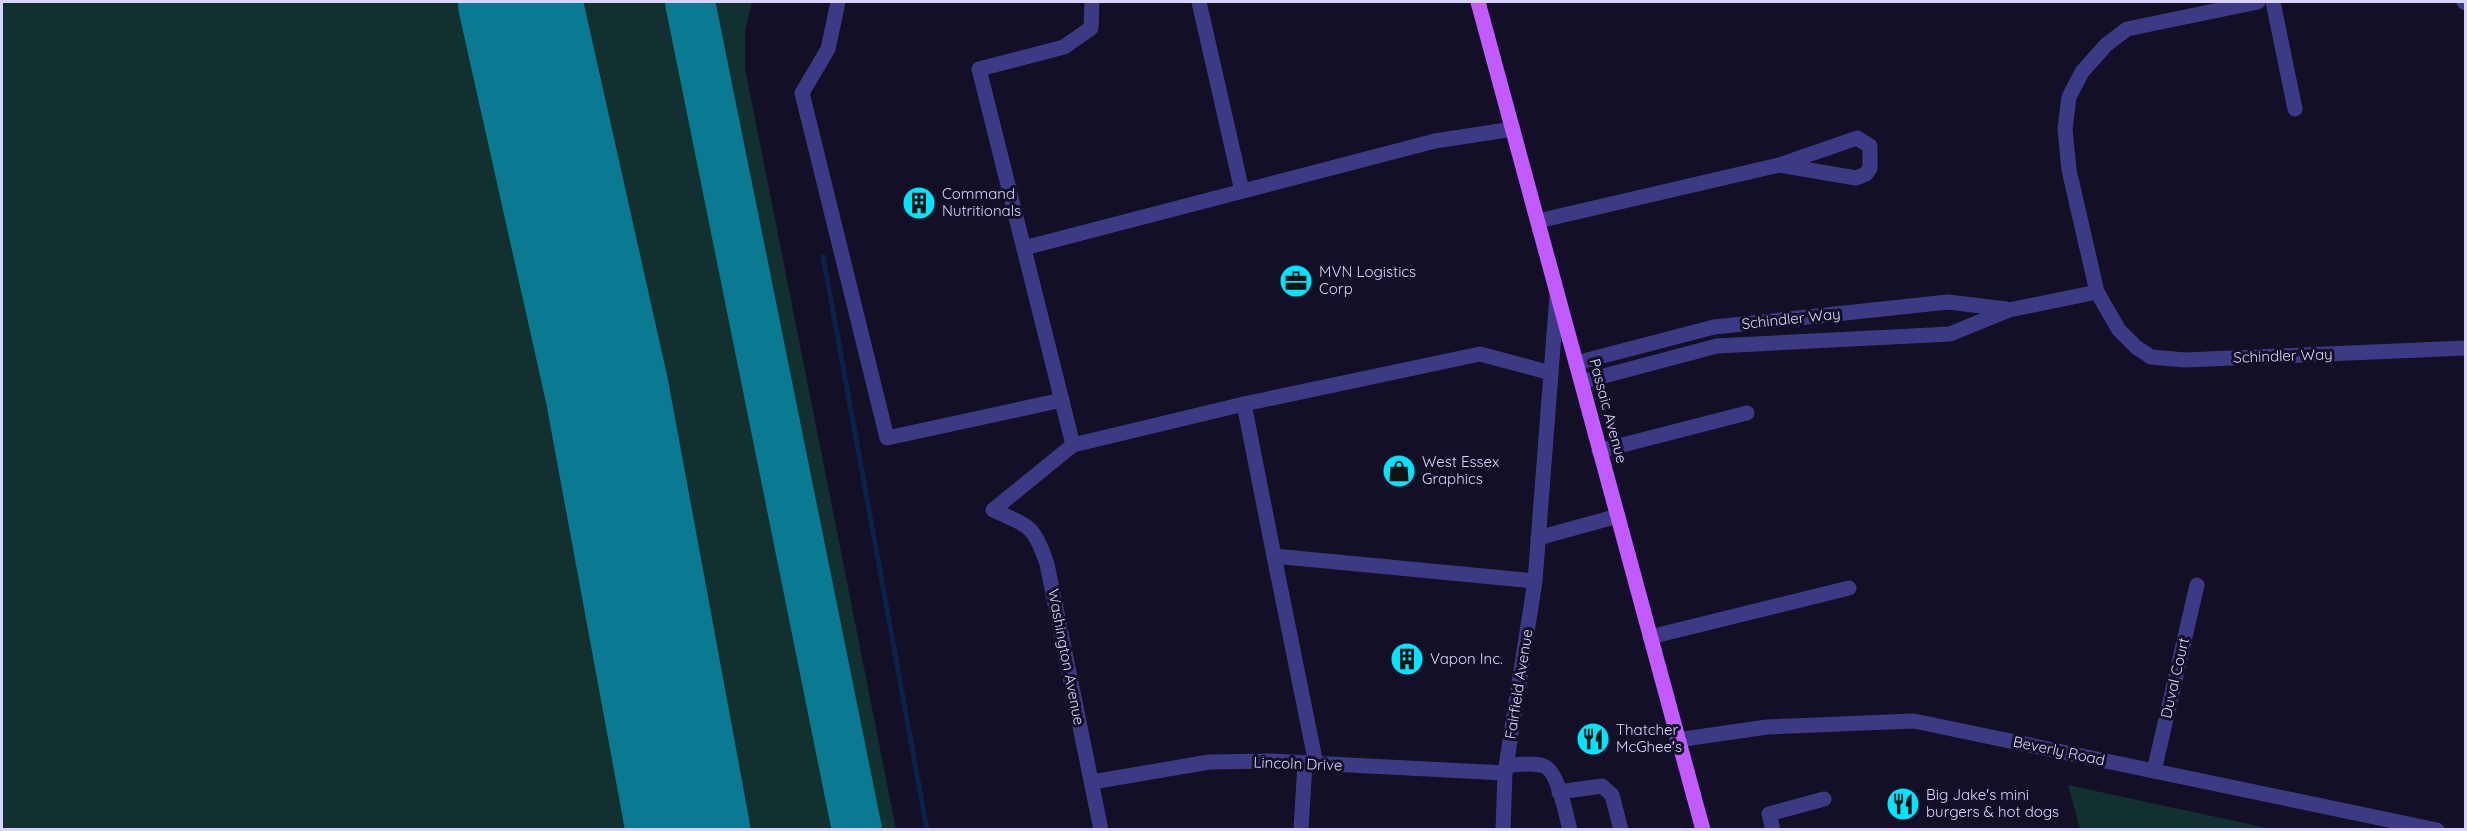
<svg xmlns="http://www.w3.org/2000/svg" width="2467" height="831" font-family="Quicksand,sans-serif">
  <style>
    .green { fill: #12302f }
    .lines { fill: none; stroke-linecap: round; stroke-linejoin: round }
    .stream { stroke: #0c2248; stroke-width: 5 }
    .taxiway { stroke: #0a7a92; stroke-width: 50 }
    .runway { stroke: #0a7a92; stroke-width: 124 }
    .minor { stroke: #3d3a85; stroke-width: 15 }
    .major { stroke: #c25bff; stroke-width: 15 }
    .labels { text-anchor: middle; stroke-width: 6; stroke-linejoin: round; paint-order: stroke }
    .poi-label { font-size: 15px; fill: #d9d4ff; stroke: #130f26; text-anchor: start }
    .street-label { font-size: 15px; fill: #d9d4ff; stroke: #130f26 }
  </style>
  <rect width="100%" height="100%" fill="#130f26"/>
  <g class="green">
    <polygon points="2,2 481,2 648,829 2,829"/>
    <polygon points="553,2 673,2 840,829 719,829"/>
    <polygon points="707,2 752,2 745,31 745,68 896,829 874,829"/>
    <polygon points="2068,785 2272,829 2080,829"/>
  </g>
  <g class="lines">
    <polyline class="stream" points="823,256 927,830"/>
    <polyline class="taxiway" points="690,2 857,830"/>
    <polyline class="runway" points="520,2 607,391 688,830"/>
    <g class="minor">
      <polyline points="838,2 828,49 802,93 887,438 1062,400"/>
      <polyline points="1092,2 1091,28 1064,47 979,69 1073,445 1244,404 1480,354 1551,373"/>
      <polyline points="1199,2 1242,191"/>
      <polyline points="2258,2 2127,29 2106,45 2082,72 2069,97 2065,129 2069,170 2097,292 2119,330 2136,347 2151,357 2185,360 2466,348"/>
      <polyline points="2273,2 2295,109"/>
      <polyline points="2464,2 2466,3"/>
      <polyline points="1538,221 1779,165 1856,178 1866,174 1870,168 1870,146 1857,138 1779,165"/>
      <polyline points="1024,248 1435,141 1513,129"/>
      <polyline points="1576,363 1714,327 1948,302 2006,309"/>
      <polyline points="1581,382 1717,346 1950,334 2009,310 2097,292"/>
      <polyline points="1244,404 1274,556"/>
      <path d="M1073,445L993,510C1030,527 1034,525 1047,564L1101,830"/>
      <polyline points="1599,451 1747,413"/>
      <polyline points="1538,538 1618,516"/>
      <polyline points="1650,637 1849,588"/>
      <polyline points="1677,740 1767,727 1914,721 2437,830"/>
      <polyline points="1316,764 1274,556 1535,581"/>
      <path d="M1507,765C1519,765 1532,762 1544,766C1558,771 1566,815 1570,830"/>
      <polyline points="2154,771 2197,585"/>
      <polyline points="1092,782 1209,762 1271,761 1505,773"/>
      <polyline points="1559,792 1602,786 1612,795 1621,830"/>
      <polyline points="1301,830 1305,763"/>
      <polyline points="1503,830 1505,773 1535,581 1557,295"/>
      <polyline points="1773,830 1769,814 1824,799"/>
    </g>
    <polyline class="major" points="1478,2 1703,830"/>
  </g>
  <defs>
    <g id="building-disc" transform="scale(1.725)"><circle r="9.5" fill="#00e5ff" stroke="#130f26"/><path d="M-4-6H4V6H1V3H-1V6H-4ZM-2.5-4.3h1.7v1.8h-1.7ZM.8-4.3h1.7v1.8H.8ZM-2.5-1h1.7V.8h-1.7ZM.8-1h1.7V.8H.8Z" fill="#111"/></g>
    <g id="office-disc" transform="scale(1.725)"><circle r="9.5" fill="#00e5ff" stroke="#130f26"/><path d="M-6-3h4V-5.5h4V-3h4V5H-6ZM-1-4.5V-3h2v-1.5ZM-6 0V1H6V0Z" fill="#111"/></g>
    <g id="shop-disc" transform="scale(1.725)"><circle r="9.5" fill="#00e5ff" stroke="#130f26"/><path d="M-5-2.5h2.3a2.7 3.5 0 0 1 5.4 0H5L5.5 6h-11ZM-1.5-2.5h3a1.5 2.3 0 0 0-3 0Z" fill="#111"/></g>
    <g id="restaurant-disc" transform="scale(1.725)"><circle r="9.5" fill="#00e5ff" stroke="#130f26"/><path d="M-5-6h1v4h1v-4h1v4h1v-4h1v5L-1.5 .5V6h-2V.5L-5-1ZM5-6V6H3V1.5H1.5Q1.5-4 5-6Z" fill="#111"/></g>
  </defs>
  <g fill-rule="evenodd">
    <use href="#building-disc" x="919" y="203"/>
    <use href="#office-disc" x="1296" y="281"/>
    <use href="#shop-disc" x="1399" y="471"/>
    <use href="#building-disc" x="1407" y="659"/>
    <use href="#restaurant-disc" x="1593" y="739"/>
    <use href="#restaurant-disc" x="1903" y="804"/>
  </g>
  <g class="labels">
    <g class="poi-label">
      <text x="942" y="199">Command<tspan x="942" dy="17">Nutritionals</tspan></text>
      <text x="1319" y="277">MVN Logistics<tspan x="1319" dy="17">Corp</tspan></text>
      <text x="1422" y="467">West Essex<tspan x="1422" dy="17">Graphics</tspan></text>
      <text x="1430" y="664">Vapon Inc.</text>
      <text x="1616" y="735">Thatcher<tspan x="1616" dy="17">McGhee's</tspan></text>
      <text x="1926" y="800">Big Jake's mini<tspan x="1926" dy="17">burgers &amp; hot dogs</tspan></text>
    </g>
    <g class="street-label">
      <text transform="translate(1791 319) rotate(-6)" y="5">Schindler Way</text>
      <text transform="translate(2283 356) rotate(-2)" y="5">Schindler Way</text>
      <text transform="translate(1608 411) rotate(75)" y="5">Passaic Avenue</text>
      <text transform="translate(1066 657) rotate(79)" y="5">Washington Avenue</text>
      <text transform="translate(2175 678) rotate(-77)" y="5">Duval Court</text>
      <text transform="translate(1519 684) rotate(-81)" y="5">Fairfield Avenue</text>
      <text transform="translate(2059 751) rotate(12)" y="5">Beverly Road</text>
      <text transform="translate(1298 764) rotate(2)" y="5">Lincoln Drive</text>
    </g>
  </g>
  <rect width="2467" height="831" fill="none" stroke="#d9d4ff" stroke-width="6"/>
</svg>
